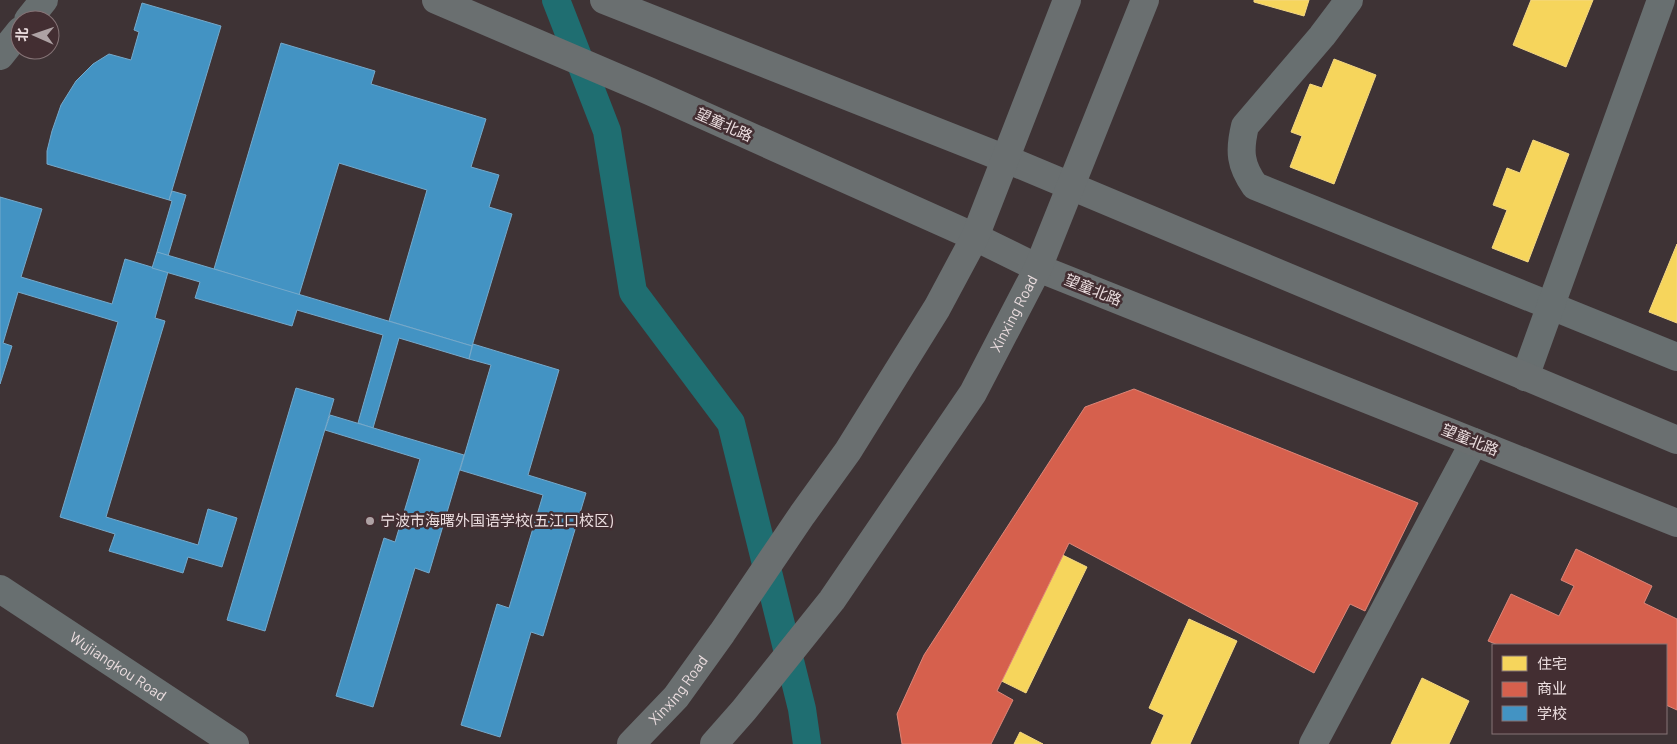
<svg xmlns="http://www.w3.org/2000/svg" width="1677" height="744" font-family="Barlow,'Noto Sans SC',sans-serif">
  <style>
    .homes { fill: #f6d55c; stroke: #f3d783 }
    .shops { fill: #d6604d; stroke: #dc8679 }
    .schools { fill: #4393c3; stroke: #75a9cb }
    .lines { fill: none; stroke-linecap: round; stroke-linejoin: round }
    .canal { stroke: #1f6e71; stroke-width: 28 }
    .minor { stroke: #686f70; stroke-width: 28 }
    .major { stroke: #6a6f70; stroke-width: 28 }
    .poi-dot { fill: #aea2a4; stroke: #432e32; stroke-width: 2 }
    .labels { text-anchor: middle; stroke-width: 5; stroke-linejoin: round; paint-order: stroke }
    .street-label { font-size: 15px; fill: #ebdddf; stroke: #432e32 }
    .poi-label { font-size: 15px; fill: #ebdddf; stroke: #432e32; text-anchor: start }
  </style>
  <rect width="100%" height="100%" fill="#3e3335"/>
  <g class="homes">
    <polygon points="1254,0 1309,0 1304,16 1254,2"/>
    <polygon points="1531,0 1593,0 1566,67 1513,45"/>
    <polygon points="1334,59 1376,75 1334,184 1290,167 1302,136 1291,132 1310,84 1322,88"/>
    <polygon points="1533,140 1569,154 1528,262 1492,248 1507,210 1493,205 1507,168 1520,173"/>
    <polygon points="1677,244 1677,323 1649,312"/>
    <polygon points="1026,537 1087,567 1026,693 965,663 983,625 1008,638 1034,585 1008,573"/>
    <polygon points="1189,619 1237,641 1190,744 1151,744 1164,715 1149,708"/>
    <polygon points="1422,678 1469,701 1449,744 1391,744"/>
    <polygon points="1020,732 1043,744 1014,744"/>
  </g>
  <g class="shops">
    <polygon points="1134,389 1418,503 1365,611 1350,604 1314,673 1069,543 997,691 1013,700 991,744 902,744 897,714 924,655 1085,407"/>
    <polygon points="1576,549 1652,586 1644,603 1677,619 1677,710 1666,705 1666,645 1498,645 1488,641 1511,594 1559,616 1574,586 1561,580"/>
  </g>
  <g class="schools">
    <polygon points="142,3 221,26 169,200 47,164 47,151 52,131 61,105 76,81 93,64 109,54 131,60 139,32 134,30"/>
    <polygon points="281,43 375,71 371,84 486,119 471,167 499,175 489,207 512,214 472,346 389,321 427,190 339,163 299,295 214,269"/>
    <polygon points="172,191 186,195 168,256 157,252 172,201 169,200"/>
    <polygon points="0,197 42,209 21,277 112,304 125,259 168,272 155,318 165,321 106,517 198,545 208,509 237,518 222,567 188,557 183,573 109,551 115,534 60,517 118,322 18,292 3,343 12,346 0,384"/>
    <polygon points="157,252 472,346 469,359 399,338 373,428 358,423 383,335 297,310 292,326 195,298 200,282 152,268"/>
    <polygon points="473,344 559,370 528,475 586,493 543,636 531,632 500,737 461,725 497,604 509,608 543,495 460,470 491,365 469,359"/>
    <polygon points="296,388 334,399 265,631 227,620"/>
    <polygon points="330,415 464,455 429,573 415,568 373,707 336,696 384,538 395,542 420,459 325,430"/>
  </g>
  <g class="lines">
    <polyline class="canal" points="556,0 607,131 633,292 731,423 802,709 807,744"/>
    <g class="minor">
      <path d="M1349,0L1322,36L1245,126C1239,151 1240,165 1255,186L1677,357"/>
      <polyline points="28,20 44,0"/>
      <polyline points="0,56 20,31"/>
      <polyline points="1525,377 1661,0"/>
      <path id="s1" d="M0,589L235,744"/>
      <polyline points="1313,744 1474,442"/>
    </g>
    <g class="major">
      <polyline points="436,0 649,91 975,237 1038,268 1677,523"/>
      <polyline points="604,0 1006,159 1677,440"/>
      <path id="s2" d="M631,744L676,697L722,633L802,515L848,451L937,308L975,237L1067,0"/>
      <path id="s3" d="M714,744L744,710L832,600L973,393L1038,268L1145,0"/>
    </g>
  </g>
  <circle class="poi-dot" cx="370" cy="521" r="5"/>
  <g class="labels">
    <g class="street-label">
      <text transform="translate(724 125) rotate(24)" y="5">望童北路</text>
      <text transform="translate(1093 290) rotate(22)" y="5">望童北路</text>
      <text dy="5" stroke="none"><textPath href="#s3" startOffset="526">Xinxing Road</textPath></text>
      <text transform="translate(1470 440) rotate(22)" y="5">望童北路</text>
      <text dy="5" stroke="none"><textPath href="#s1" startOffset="141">Wujiangkou Road</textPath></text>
      <text dy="5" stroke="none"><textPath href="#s2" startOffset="72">Xinxing Road</textPath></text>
    </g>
    <g class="poi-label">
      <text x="380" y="526">宁波市海曙外国语学校(五江口校区)</text>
    </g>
  </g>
  <rect x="1492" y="644" width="175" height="90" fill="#432e32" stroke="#867477"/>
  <rect x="1502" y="656" width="25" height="15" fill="#f6d55c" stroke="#867477"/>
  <text x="1537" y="669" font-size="15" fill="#ebdddf">住宅</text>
  <rect x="1502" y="682" width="25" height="15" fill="#d6604d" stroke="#867477"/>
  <text x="1537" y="694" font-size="15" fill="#ebdddf">商业</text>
  <rect x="1502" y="706" width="25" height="15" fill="#4393c3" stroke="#867477"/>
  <text x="1537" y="719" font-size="15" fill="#ebdddf">学校</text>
  <g transform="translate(35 35) rotate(272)"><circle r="24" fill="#432e32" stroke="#867477"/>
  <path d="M0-4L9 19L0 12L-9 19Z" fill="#aea2a4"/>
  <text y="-8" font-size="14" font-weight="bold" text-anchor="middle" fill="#ebdddf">北</text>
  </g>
</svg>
